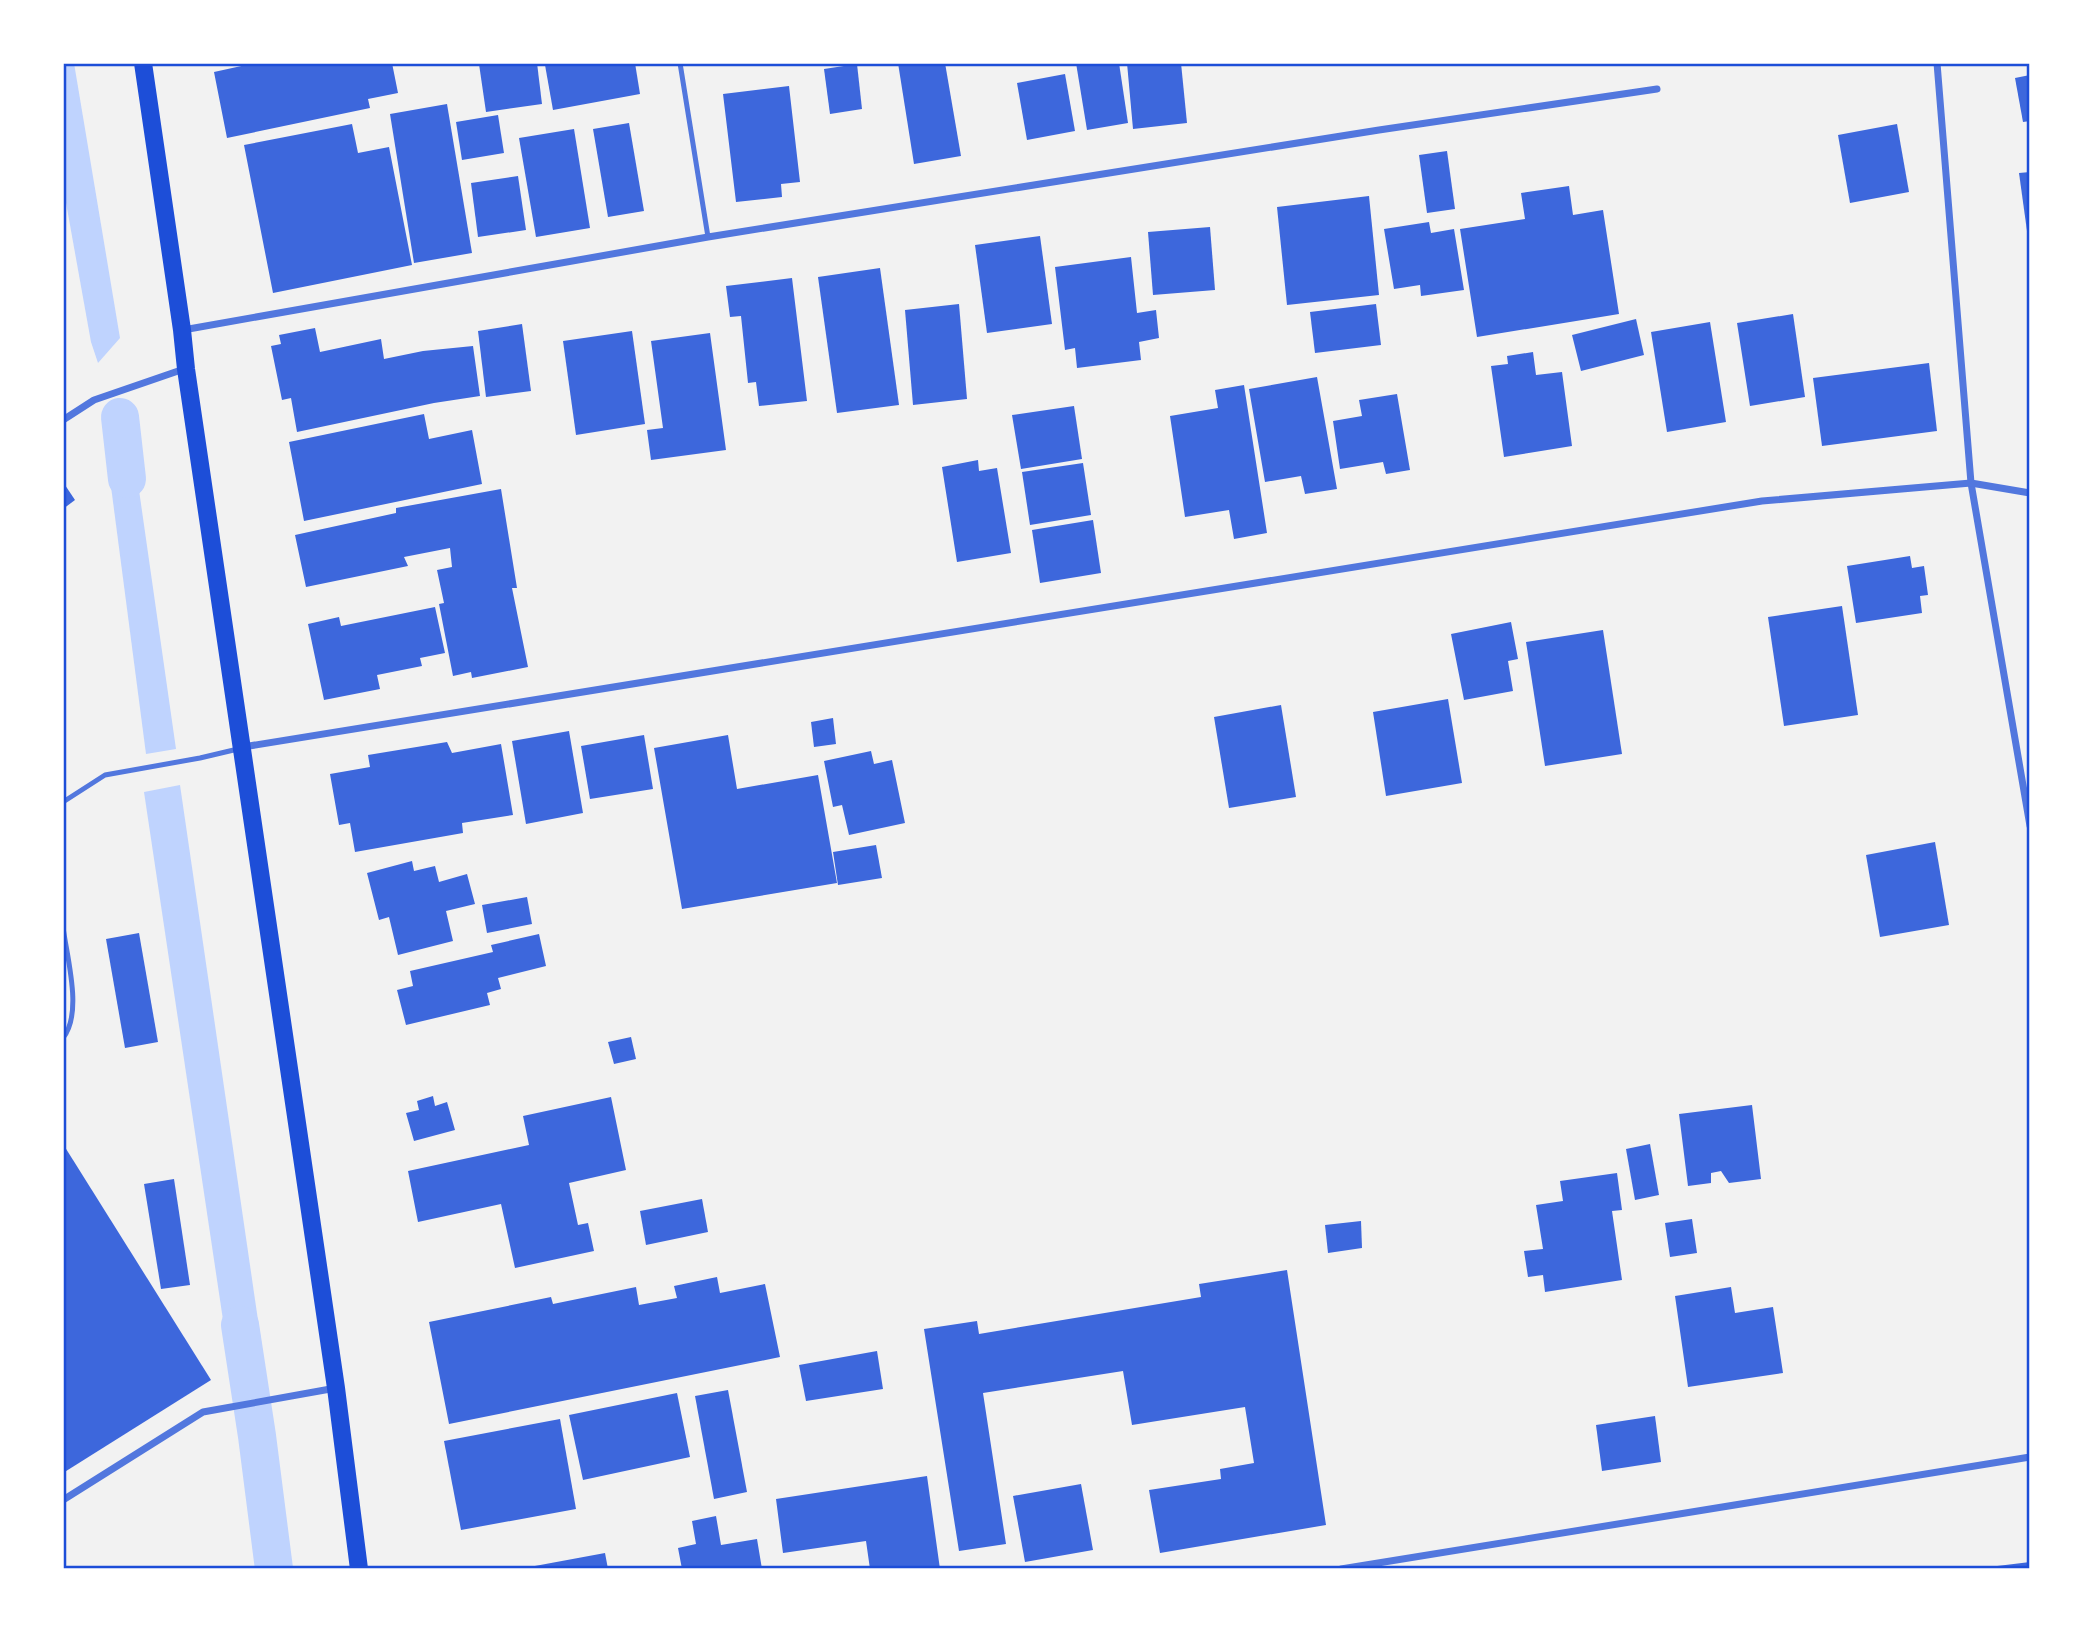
<svg xmlns="http://www.w3.org/2000/svg" width="2093" height="1632" font-family="Lato,sans-serif">
  <style>
    .water { fill: #bfd3fe }
    .lines { fill: none; stroke-linecap: round; stroke-linejoin: round }
    .canal { stroke: #bfd3fe; stroke-width: 38 }
    .building { fill: #3d67dc }
    .service { stroke: #5277de; stroke-width: 5 }
    .minor { stroke: #5277de; stroke-width: 7 }
    .primary { stroke: #1d4ed8; stroke-width: 18 }
    .neatline { fill: none; stroke: #1d4ed8; stroke-width: 2.5 }
  </style>
  <rect width="100%" height="100%" fill="#f2f2f2"/>
  <g class="water">
    <polygon points="63,63 74,63 120,338 98,363 91,342 63,186"/>
    <polygon points="128,427 131,434 176,749 146,754 104,433"/>
    <polygon points="180,785 266,1375 232,1380 144,792"/>
    <polygon points="271,1426 290,1569 265,1569 248,1430"/>
  </g>
  <g class="lines">
    <g class="canal">
      <polyline points="120,417 127,479"/>
      <polyline points="240,1325 257,1436 274,1569"/>
    </g>
  </g>
  <g class="building">
    <polygon points="255,63 392,63 398,93 368,99 370,108 227,138 214,72"/>
    <polygon points="484,63 537,63 542,104 486,112 479,64"/>
    <polygon points="554,63 635,63 640,94 553,110 545,65"/>
    <polygon points="898,63 945,63 961,156 914,164"/>
    <polygon points="1076,63 1119,63 1128,123 1087,130"/>
    <polygon points="1127,63 1181,63 1187,123 1133,129"/>
    <polygon points="857,64 862,109 830,114 824,69"/>
    <polygon points="1065,74 1075,131 1027,140 1017,83"/>
    <polygon points="2030,75 2030,121 2023,122 2015,78"/>
    <polygon points="789,86 800,182 781,184 782,197 736,202 723,94"/>
    <polygon points="447,104 472,253 414,263 390,114"/>
    <polygon points="498,115 504,153 462,160 456,122"/>
    <polygon points="629,123 644,211 608,217 593,129"/>
    <polygon points="352,124 358,153 389,147 412,265 273,293 244,145"/>
    <polygon points="1897,124 1909,192 1850,203 1838,135"/>
    <polygon points="574,129 590,228 536,237 519,138"/>
    <polygon points="1447,151 1455,209 1427,213 1419,155"/>
    <polygon points="2030,172 2030,231 2027,231 2019,173"/>
    <polygon points="518,176 526,230 478,237 471,183"/>
    <polygon points="1569,186 1573,215 1603,210 1619,314 1477,337 1460,229 1525,219 1521,193"/>
    <polygon points="1369,196 1379,295 1287,305 1277,207"/>
    <polygon points="1429,222 1431,233 1454,229 1464,290 1421,296 1420,285 1394,289 1384,229"/>
    <polygon points="1210,227 1215,290 1153,295 1148,232"/>
    <polygon points="1040,236 1052,324 987,333 975,245"/>
    <polygon points="1131,257 1137,313 1156,310 1159,338 1139,342 1141,360 1077,368 1075,348 1065,350 1055,267"/>
    <polygon points="880,268 899,405 837,413 818,277"/>
    <polygon points="792,278 807,401 759,406 756,382 748,383 741,316 730,317 726,286"/>
    <polygon points="959,304 967,399 913,405 905,310"/>
    <polygon points="1376,304 1381,345 1315,353 1310,312"/>
    <polygon points="1793,314 1805,397 1750,406 1737,323"/>
    <polygon points="1636,319 1644,355 1581,371 1572,335"/>
    <polygon points="1710,322 1726,422 1667,432 1651,332"/>
    <polygon points="522,324 531,391 486,397 478,331"/>
    <polygon points="315,328 320,352 381,339 384,359 423,351 473,346 480,396 434,403 297,432 291,398 282,400 271,346 281,344 279,335"/>
    <polygon points="632,331 645,424 576,435 563,341"/>
    <polygon points="710,333 726,450 651,460 647,430 663,428 651,341"/>
    <polygon points="1533,352 1536,375 1562,372 1572,446 1504,457 1491,366 1508,364 1507,356"/>
    <polygon points="1929,363 1937,431 1822,446 1813,378"/>
    <polygon points="1317,377 1337,489 1305,494 1301,476 1265,482 1249,389"/>
    <polygon points="1244,385 1267,533 1234,539 1229,510 1185,517 1170,416 1218,408 1215,390"/>
    <polygon points="1397,394 1410,470 1386,474 1383,462 1340,469 1333,421 1362,416 1359,400"/>
    <polygon points="1074,406 1082,459 1021,469 1012,415"/>
    <polygon points="424,414 429,439 472,430 482,484 304,521 289,442"/>
    <polygon points="978,460 979,471 997,468 1011,553 957,562 942,467"/>
    <polygon points="1083,463 1091,515 1030,525 1022,472"/>
    <polygon points="63,482 75,500 63,509"/>
    <polygon points="501,489 517,588 512,588 528,667 472,678 471,672 453,676 439,604 444,603 437,570 452,567 450,548 404,557 408,566 306,587 295,535 396,513 396,508"/>
    <polygon points="1093,520 1101,573 1040,583 1032,530"/>
    <polygon points="1910,556 1912,568 1924,566 1928,595 1920,596 1922,613 1856,623 1847,566"/>
    <polygon points="1842,606 1858,715 1784,726 1768,617"/>
    <polygon points="435,607 445,653 420,658 422,666 377,675 380,689 324,700 308,624 339,617 341,626"/>
    <polygon points="1511,622 1518,659 1508,661 1513,691 1464,700 1451,634"/>
    <polygon points="1603,630 1622,754 1545,766 1526,642"/>
    <polygon points="1448,699 1462,783 1386,796 1373,712"/>
    <polygon points="1281,705 1296,797 1229,808 1214,717"/>
    <polygon points="833,718 836,744 814,747 811,722"/>
    <polygon points="569,731 583,813 526,824 512,741"/>
    <polygon points="644,735 653,789 590,799 581,746"/>
    <polygon points="728,735 737,789 818,775 837,883 682,909 654,748"/>
    <polygon points="447,742 452,753 501,744 513,815 462,823 463,833 355,852 350,823 339,825 330,774 370,767 368,755"/>
    <polygon points="871,751 874,764 892,760 905,823 849,835 842,805 833,807 824,761"/>
    <polygon points="1935,842 1949,925 1880,937 1866,855"/>
    <polygon points="876,845 882,878 838,885 833,852"/>
    <polygon points="412,861 414,871 435,866 439,882 467,874 475,904 446,911 453,941 398,955 389,917 379,920 367,873"/>
    <polygon points="527,897 532,924 487,933 482,905"/>
    <polygon points="139,933 158,1042 125,1048 106,939"/>
    <polygon points="539,934 546,966 498,978 501,989 487,993 490,1005 406,1025 397,990 413,986 410,971 493,952 491,945"/>
    <polygon points="631,1037 636,1059 614,1064 608,1042"/>
    <polygon points="433,1096 435,1106 447,1102 455,1130 414,1141 406,1113 419,1110 417,1101"/>
    <polygon points="611,1097 626,1170 569,1183 578,1225 588,1223 594,1251 515,1268 501,1204 418,1222 408,1171 529,1145 523,1116"/>
    <polygon points="1752,1105 1761,1179 1729,1183 1721,1171 1711,1173 1711,1183 1688,1186 1679,1114"/>
    <polygon points="63,1144 211,1380 63,1473"/>
    <polygon points="1650,1144 1659,1195 1635,1200 1626,1149"/>
    <polygon points="1617,1173 1622,1210 1612,1211 1622,1280 1545,1292 1543,1275 1528,1277 1524,1251 1543,1249 1536,1205 1563,1201 1560,1181"/>
    <polygon points="174,1179 190,1285 161,1289 144,1184"/>
    <polygon points="702,1199 708,1232 646,1245 640,1211"/>
    <polygon points="1692,1219 1697,1253 1670,1257 1665,1223"/>
    <polygon points="1361,1221 1362,1248 1328,1253 1325,1225"/>
    <polygon points="1287,1270 1326,1525 1160,1553 1149,1490 1221,1479 1220,1469 1254,1463 1245,1407 1132,1425 1123,1371 983,1393 1006,1544 959,1551 924,1329 977,1321 979,1334 1201,1297 1199,1284"/>
    <polygon points="717,1277 720,1293 765,1284 780,1357 449,1424 429,1322 551,1297 553,1304 636,1287 639,1305 677,1298 674,1286"/>
    <polygon points="1731,1287 1735,1313 1773,1307 1783,1373 1688,1387 1675,1296"/>
    <polygon points="877,1351 883,1389 806,1401 799,1365"/>
    <polygon points="728,1390 747,1492 714,1499 695,1396"/>
    <polygon points="677,1393 690,1457 583,1480 569,1415"/>
    <polygon points="1655,1416 1661,1462 1602,1471 1596,1425"/>
    <polygon points="560,1419 576,1509 461,1530 444,1441"/>
    <polygon points="927,1476 940,1569 870,1569 866,1541 783,1553 776,1499"/>
    <polygon points="1081,1484 1093,1550 1025,1562 1013,1496"/>
    <polygon points="716,1516 721,1545 757,1539 762,1569 682,1569 678,1548 696,1544 692,1521"/>
    <polygon points="605,1553 608,1569 524,1569 524,1568"/>
    <polygon points="2030,1562 2030,1569 1989,1569 1989,1567"/>
  </g>
  <g class="lines">
    <g class="service">
      <polyline points="680,63 708,237"/>
      <polyline points="63,802 105,775 200,758 238,749"/>
      <path d="M63,927C67,958 83,1013 63,1038"/>
    </g>
    <g class="minor">
      <polyline points="1937,63 1971,483 2030,826"/>
      <polyline points="183,330 708,237 1379,130 1657,89"/>
      <polyline points="63,420 94,400 184,369"/>
      <polyline points="243,747 1762,501 1971,483 2030,493"/>
      <polyline points="63,1500 203,1412 336,1388"/>
      <polyline points="1341,1569 2030,1457"/>
    </g>
    <polyline class="primary" points="143,63 182,330 186,369 336,1388 359,1569"/>
  </g>
  <rect width="2093" height="1632" fill="none" stroke="#ffffff" stroke-width="130"/>
  <rect x="65" y="65" width="1963" height="1502" class="neatline"/>
</svg>
